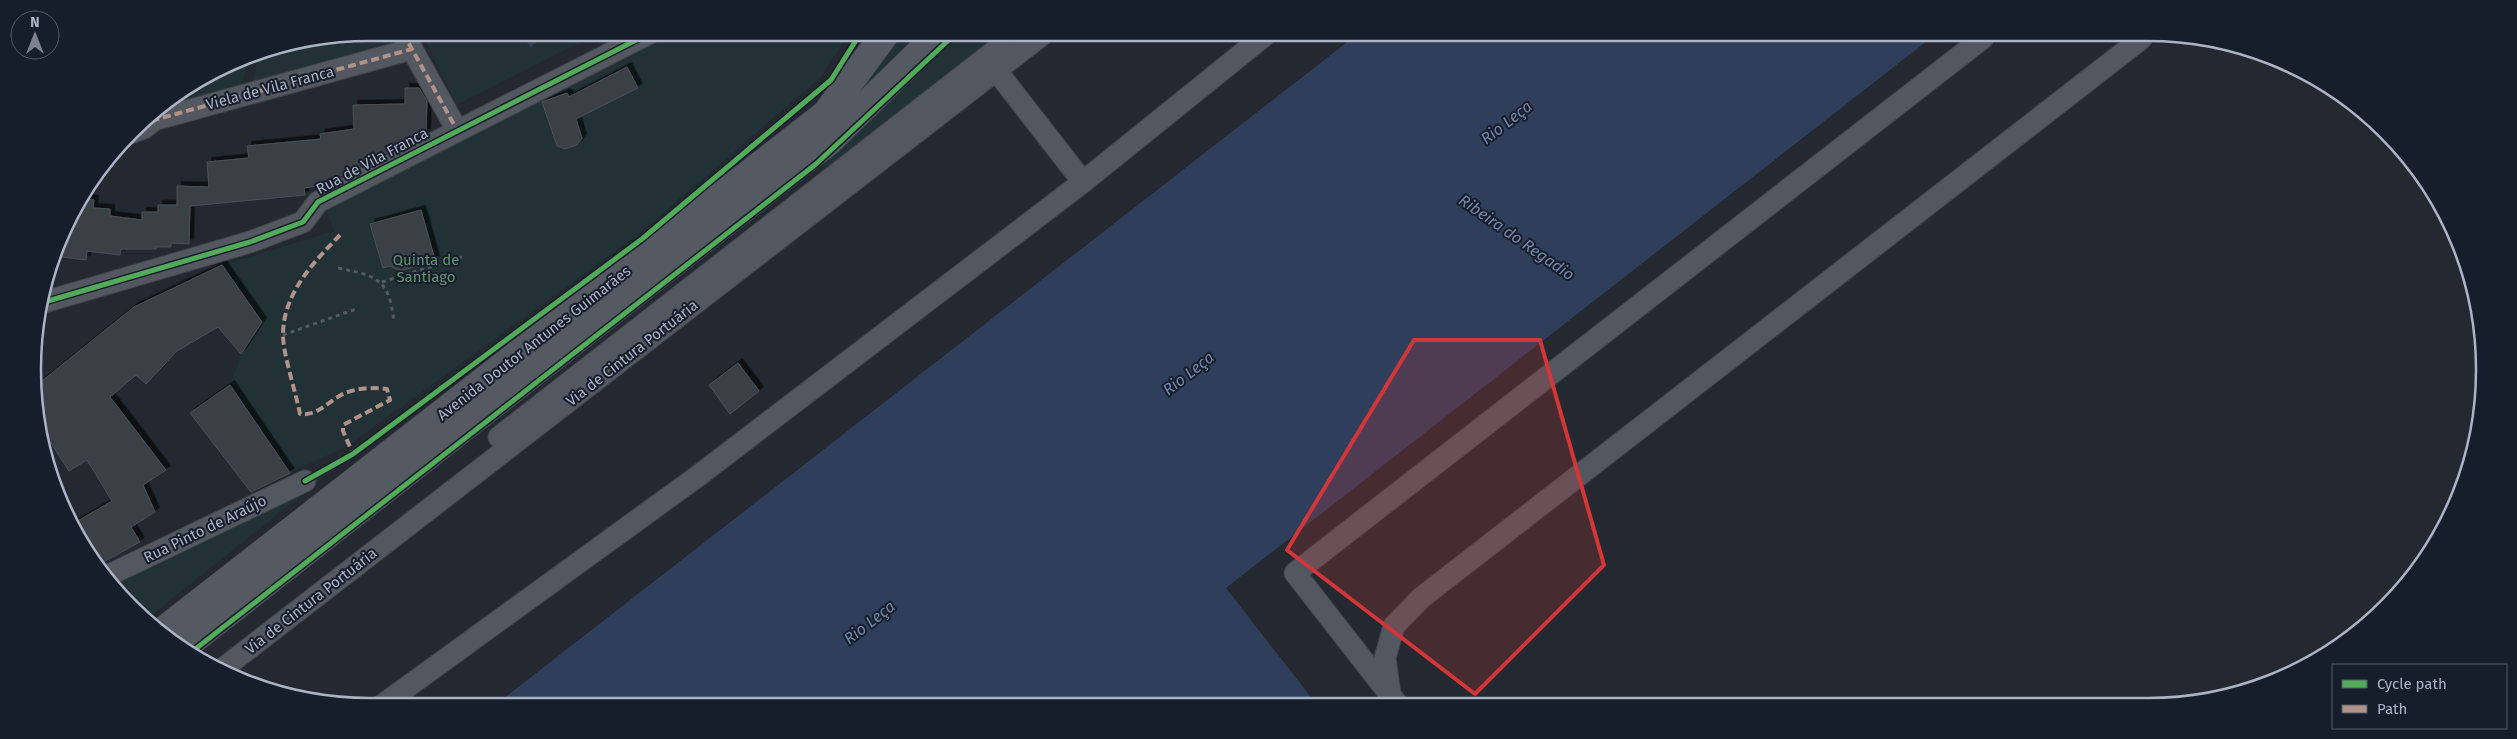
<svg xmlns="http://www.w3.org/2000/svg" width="2517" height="739" font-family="'Fira Sans',sans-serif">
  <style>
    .green { fill: #213136 }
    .water { fill: #2f3e5a }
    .building { fill: #3b3f47; stroke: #4b5059; filter: url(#shadow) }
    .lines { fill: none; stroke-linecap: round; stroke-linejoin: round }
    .minor-casing { stroke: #40434a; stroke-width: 23 }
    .major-casing { stroke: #41454d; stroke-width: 29 }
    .path { stroke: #555a62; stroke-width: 3; stroke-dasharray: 4 4; stroke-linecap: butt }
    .minor { stroke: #525760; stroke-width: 21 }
    .major { stroke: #555961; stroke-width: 28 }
    .quiet { stroke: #af9288; stroke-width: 4; stroke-dasharray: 8 4; stroke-linecap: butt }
    .cycleway-casing { stroke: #171e2b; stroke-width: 8 }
    .cycleway { stroke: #51ab58; stroke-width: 5 }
    .marked { fill: #d23638; fill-opacity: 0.2; stroke: #d23638; stroke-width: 4; stroke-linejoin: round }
    .labels { text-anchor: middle; stroke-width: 4; stroke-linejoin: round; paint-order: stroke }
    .street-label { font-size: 15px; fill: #abb3c4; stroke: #171e2b }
    .park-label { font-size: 15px; fill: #639472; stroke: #171e2b }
    .water-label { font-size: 16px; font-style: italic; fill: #7286ae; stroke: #171e2b }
    .rim { fill: none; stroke: #abb3c4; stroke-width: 2.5 }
  </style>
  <defs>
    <filter id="shadow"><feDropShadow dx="4.5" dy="-4.5" stdDeviation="0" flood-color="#0009"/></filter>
  </defs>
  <rect width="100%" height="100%" fill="#242830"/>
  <g class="green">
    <polygon points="369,33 385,33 395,50 252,86 259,52 304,39"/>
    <polygon points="422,33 577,33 581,42 456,105"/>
    <polygon points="662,34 849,34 820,78 635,237 349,445 290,473 230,385 242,353 262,321 222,265 334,231 326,209 489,128 650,43"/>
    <polygon points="885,34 939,34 853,118 833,105"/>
    <polygon points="960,35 1003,35 826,172 822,165"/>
    <polygon points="249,56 241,89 155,112 241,58"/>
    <polygon points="353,454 148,618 105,577 305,481"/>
  </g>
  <g class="water">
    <polygon points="519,33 547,33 531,47"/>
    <polygon points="1355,36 1931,38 1226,588 1317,705 494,706"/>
  </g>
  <g class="building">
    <polygon points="627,67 638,88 576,119 582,138 577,145 565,149 557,146 542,102 567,93 569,97"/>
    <polygon points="405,88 419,88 427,101 426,133 323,185 304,188 305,195 190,206 189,244 171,243 171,247 156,247 156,249 121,249 120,255 87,251 86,260 54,256 67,221 81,198 94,200 93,208 110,209 110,216 142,220 142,212 158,212 158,205 177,205 177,186 209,187 207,162 249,158 247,146 321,139 320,134 354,129 353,105 405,104"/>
    <polygon points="421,210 435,260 401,271 390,266 383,268 370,224"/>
    <polygon points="222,265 262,322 241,354 218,327 177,351 146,384 136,375 110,397 166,470 143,485 155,512 131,527 140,542 96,566 71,525 112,501 87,460 69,471 41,428 37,385 134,307"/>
    <polygon points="738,363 759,391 730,414 709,385"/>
    <polygon points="230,385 290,473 251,492 190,413"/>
  </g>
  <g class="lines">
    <g class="minor-casing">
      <g id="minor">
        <polyline points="403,33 457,130"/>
        <polyline points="988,60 1083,182"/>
        <polyline points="131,133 144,128 154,120 412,49"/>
        <polyline points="41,303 250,242 303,222 318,202 650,33"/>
        <polyline points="499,437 1015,35"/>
        <polyline points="105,577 305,481"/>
        <polyline points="221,670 1042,35"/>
        <polyline points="1390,694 1385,658 1394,626 1421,598 2141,39"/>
        <polyline points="1398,705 1295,573 1983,38"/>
        <polyline points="381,706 698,476 1083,182 1264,36"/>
      </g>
    </g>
    <g class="major-casing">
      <g id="major">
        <polyline points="163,631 826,114 885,34"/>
        <polyline points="181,649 829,141 939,34"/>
      </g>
    </g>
    <g class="path">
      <path d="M338,268C378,276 389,279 394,322"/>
      <polyline points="382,282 462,257"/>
      <polyline points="283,335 356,309"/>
    </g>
    <use href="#minor" class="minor"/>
    <use href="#major" class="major"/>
    <g class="quiet">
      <polyline points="403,33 457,130"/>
      <polyline points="131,133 144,128 154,120 412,49"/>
      <path d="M340,235C314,262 283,293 283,335C283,354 296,393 300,414C317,416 327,403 341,395C354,388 373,387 387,389L390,400L343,425V431L353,454"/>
    </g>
    <g class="cycleway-casing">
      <g id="cycleway">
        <polyline points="41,303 250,242 303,222 318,202 650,33"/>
        <polyline points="305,481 353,454 642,239 831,80 860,34"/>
        <polyline points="189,654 816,164 954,35"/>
      </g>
    </g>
    <use href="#cycleway" class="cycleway"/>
  </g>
  <path class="marked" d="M1414,340H1540L1604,565L1475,694L1287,550Z"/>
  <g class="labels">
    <g class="street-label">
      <text transform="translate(270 88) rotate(-15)" y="5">Viela de Vila Franca</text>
      <text transform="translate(372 161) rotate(-28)" y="5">Rua de Vila Franca</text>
      <text transform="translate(534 343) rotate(-38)" y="5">Avenida Doutor Antunes Guimarães</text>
      <text transform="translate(632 353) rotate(-38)" y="5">Via de Cintura Portuária</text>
      <text transform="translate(205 529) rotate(-26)" y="5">Rua Pinto de Araújo</text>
      <text transform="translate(311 601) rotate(-38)" y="5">Via de Cintura Portuária</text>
    </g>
    <g class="park-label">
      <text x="426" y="265">Quinta de<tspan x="426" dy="17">Santiago</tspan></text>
    </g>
    <g class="water-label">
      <text transform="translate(1506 122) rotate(-38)" y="6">Rio Leça</text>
      <text transform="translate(1517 237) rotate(35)" y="6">Ribeira do Regadio</text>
      <text transform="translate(1188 373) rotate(-38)" y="6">Rio Leça</text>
      <text transform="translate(869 622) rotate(-38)" y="6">Rio Leça</text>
    </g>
  </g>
  <path d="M0 0H2517V739H0ZM369 41H2148A328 328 0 0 1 2476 369V370A328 328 0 0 1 2148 698H369A328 328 0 0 1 41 370V369A328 328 0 0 1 369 41Z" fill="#171e2b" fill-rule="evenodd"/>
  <path class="rim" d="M369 41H2148A328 328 0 0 1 2476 369V370A328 328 0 0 1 2148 698H369A328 328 0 0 1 41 370V369A328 328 0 0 1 369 41Z"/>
  <rect x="2332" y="664" width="175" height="65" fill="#171e2b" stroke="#525a68"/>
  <rect x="2342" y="680" width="25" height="8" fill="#51ab58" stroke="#525a68"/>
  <text x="2377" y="689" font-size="15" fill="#abb3c4">Cycle path</text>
  <rect x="2342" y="705" width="25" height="8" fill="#af9288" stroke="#525a68"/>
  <text x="2377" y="714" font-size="15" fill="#abb3c4">Path</text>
  <g transform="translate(35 35)"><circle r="24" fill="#171e2b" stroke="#525a68"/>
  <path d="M0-4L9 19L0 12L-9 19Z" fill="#7c8290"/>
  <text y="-8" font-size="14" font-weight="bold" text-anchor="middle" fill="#abb3c4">N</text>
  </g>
</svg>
